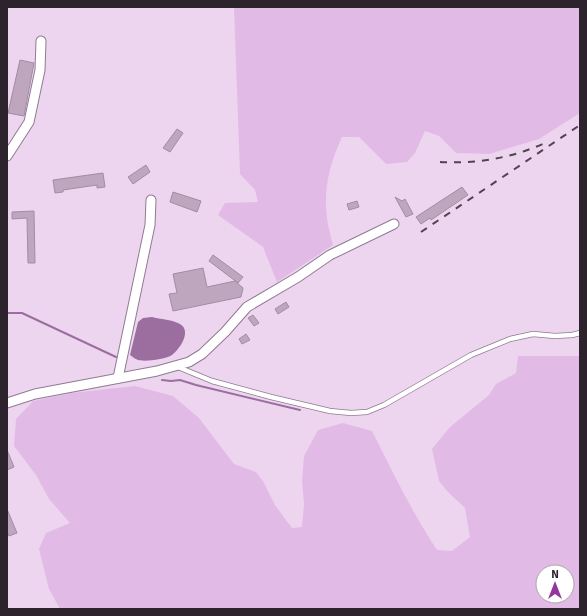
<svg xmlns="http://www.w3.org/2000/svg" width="587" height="616" font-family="Signika,sans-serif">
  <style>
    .green { fill: #e2bae6; fill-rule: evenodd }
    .water { fill: #9b6e9f }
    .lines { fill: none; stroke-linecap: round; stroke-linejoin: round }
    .stream { stroke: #9b6e9f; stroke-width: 2 }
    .building { fill: #bda6be; stroke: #a28ca4 }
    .lane-casing { stroke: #907a92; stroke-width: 6 }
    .street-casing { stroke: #907a92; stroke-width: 11 }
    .lane { stroke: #fff; stroke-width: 4.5 }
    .street { stroke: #fff; stroke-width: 9 }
    .rail { stroke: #504451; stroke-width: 2; stroke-dasharray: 7 7; stroke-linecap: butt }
  </style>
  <rect width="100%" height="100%" fill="#edd5ef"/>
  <g class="green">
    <path d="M234,7H580V113L539,139L489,154L456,153L439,136L425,131L415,153L407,162L386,164L359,137H342C330,163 323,189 327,218C328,227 331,236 333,245L277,282L263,247L218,215L225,203L258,202L255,190L240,174Z"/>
    <path d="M518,356H580V609H60L49,589L39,549L46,533L70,523L49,499L36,475L14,446L16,419L33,401L71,393L135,386L173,396L199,418L234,464L256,472L263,481L275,505L292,528L302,527L304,504L302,481L304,456L318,430L343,423L372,431C392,471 412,512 437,550L452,551L470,537L465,508L448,492L439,481L432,449L450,427L489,395L496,384L516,373ZM543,572H567V596H543Z"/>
  </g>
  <path class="water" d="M152,317C159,319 174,320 180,324C192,331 180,349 172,355C166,359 145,362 138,360C135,359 133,357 130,355L138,322L143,318Z"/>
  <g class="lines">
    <g class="stream">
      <polyline points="7,313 22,313 116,357"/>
      <polyline points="162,380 171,381 180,380 196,385 300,410"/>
    </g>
  </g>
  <g class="building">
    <polygon points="20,60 34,63 24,116 8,113"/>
    <polygon points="177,129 183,133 170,152 163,148"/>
    <polygon points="146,165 150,172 133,184 128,177"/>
    <polygon points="103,173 105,187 97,188 97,185 63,190 63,192 55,193 53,180"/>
    <polygon points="462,187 468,195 431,220 430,218 421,224 416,217"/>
    <polygon points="173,192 201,201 197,212 170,202"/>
    <polygon points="395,197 402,201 405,199 413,214 406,217"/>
    <polygon points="357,201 359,207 349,210 347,204"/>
    <polygon points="34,211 35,263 28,263 27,218 12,219 12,212"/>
    <polygon points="213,255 243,277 238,283 209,261"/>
    <polygon points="203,268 207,287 235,281 243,288 241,297 173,311 169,294 177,293 173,274"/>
    <polygon points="286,302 289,307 278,314 275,309"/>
    <polygon points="253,315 259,323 254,326 248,318"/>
    <polygon points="246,334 250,340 242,344 239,339"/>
    <polygon points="7,450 14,467 7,470"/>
    <polygon points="7,509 17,533 9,536 7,531"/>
  </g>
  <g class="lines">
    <g class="lane-casing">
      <polyline id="lane" points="178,367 212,381 271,397 330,411 351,413 367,412 384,405 471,355 510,339 533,334 555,336 572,335 580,333"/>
    </g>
    <g class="street-casing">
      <g id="street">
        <polyline points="7,156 29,122 40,70 41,41"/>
        <polyline points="118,378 150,225 151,200"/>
        <polyline points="7,403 35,394 157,371 189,362 202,354 225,332 247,307 298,277 330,255 394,224"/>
      </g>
    </g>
    <use href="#lane" class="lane"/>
    <use href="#street" class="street"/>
    <g class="rail">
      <path d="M440,162C477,164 513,158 547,142"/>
      <polyline points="421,232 580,125"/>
    </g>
  </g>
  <rect width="587" height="616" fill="none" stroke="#2c232d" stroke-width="16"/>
  <g transform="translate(555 584)"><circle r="19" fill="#ffffff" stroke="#aba7ab"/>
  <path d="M0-3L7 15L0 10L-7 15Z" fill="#94359e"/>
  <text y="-6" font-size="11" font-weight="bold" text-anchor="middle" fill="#2c232d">N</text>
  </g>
</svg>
